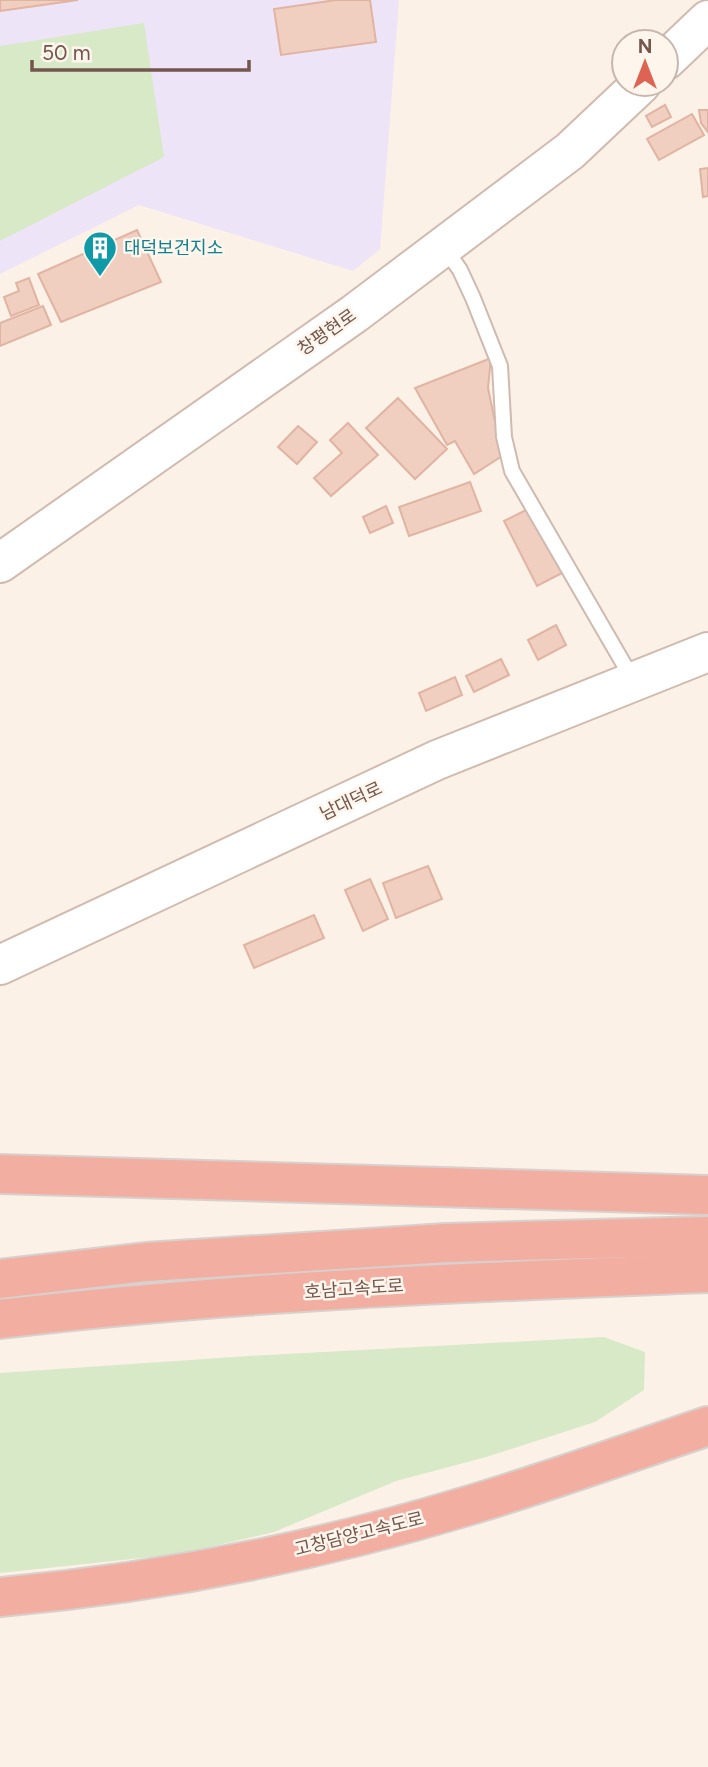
<svg xmlns="http://www.w3.org/2000/svg" width="708" height="1767" font-family="Figtree,'Noto Sans KR',sans-serif">
  <style>
    .education { fill: #eee4f8 }
    .green { fill: #d7e9c6 }
    .building { fill: #f0cec0; stroke: #e1b3a1; stroke-width: 2 }
    .lines { fill: none; stroke-linecap: round; stroke-linejoin: round }
    .lane-casing { stroke: #cfbab0; stroke-width: 18 }
    .secondary-casing { stroke: #d1baae; stroke-width: 42 }
    .highway-casing { stroke: #d8d0cd; stroke-width: 42 }
    .lane { stroke: #fff; stroke-width: 14 }
    .secondary { stroke: #fff; stroke-width: 38 }
    .highway { stroke: #f2aea1; stroke-width: 38 }
    .labels { text-anchor: middle; stroke-width: 5; stroke-linejoin: round; paint-order: stroke }
    .culture-label { font-size: 18px; fill: #0d838f; stroke: #fef6ed; text-anchor: start }
    .street-label { font-size: 18px; fill: #74564c; stroke: #fef6ed }
  </style>
  <rect width="100%" height="100%" fill="#fbf1e7"/>
  <polygon class="education" points="0,0 399,0 380,249 353,271 139,205 0,274"/>
  <g class="green">
    <polygon points="144,23 164,157 0,241 0,46"/>
    <polygon points="604,1337 645,1352 644,1390 595,1422 486,1457 396,1481 274,1532 179,1554 0,1573 0,1373 249,1356"/>
  </g>
  <g class="building">
    <polygon points="0,0 78,0 0,11"/>
    <polygon points="336,0 370,0 376,42 281,55 274,9"/>
    <polygon points="665,105 671,117 652,127 646,116"/>
    <polygon points="699,110 708,110 708,132 701,123"/>
    <polygon points="692,114 704,135 659,160 647,139"/>
    <polygon points="708,168 708,196 703,197 700,169"/>
    <polygon points="137,230 161,282 61,322 38,274"/>
    <polygon points="29,278 39,305 11,316 4,297 19,291 16,283"/>
    <polygon points="43,306 51,325 0,346 0,323"/>
    <polygon points="491,358 488,388 502,456 474,474 455,441 447,445 415,388"/>
    <polygon points="398,398 447,449 415,479 366,428"/>
    <polygon points="348,423 378,455 331,496 314,478 342,453 330,440"/>
    <polygon points="298,426 317,442 297,464 278,447"/>
    <polygon points="470,482 481,511 409,536 399,507"/>
    <polygon points="386,506 393,523 370,533 363,517"/>
    <polygon points="528,509 562,573 537,586 504,521"/>
    <polygon points="556,625 566,645 538,660 528,640"/>
    <polygon points="501,659 509,675 474,692 466,676"/>
    <polygon points="455,677 462,695 426,711 419,693"/>
    <polygon points="428,866 442,899 396,918 383,883"/>
    <polygon points="370,879 388,919 363,931 345,890"/>
    <polygon points="314,915 324,938 254,968 244,945"/>
  </g>
  <g class="lines">
    <g class="lane-casing">
      <polyline id="lane" points="444,247 460,270 473,298 500,366 504,437 512,471 633,680"/>
    </g>
    <g class="secondary-casing">
      <g id="secondary">
        <polyline points="666,60 708,20"/>
        <polyline points="0,563 354,314 570,151 641,84"/>
        <polyline points="0,965 437,760 708,652"/>
      </g>
    </g>
    <g class="highway-casing">
      <g id="highway">
        <polyline points="0,1174 708,1195"/>
        <polyline points="0,1279 146,1262 447,1243 708,1236"/>
        <path d="M0,1319C235,1291 472,1282 708,1273"/>
        <path d="M0,1597C158,1583 315,1552 467,1506C548,1482 628,1453 708,1426"/>
      </g>
    </g>
    <use href="#lane" class="lane"/>
    <use href="#secondary" class="secondary"/>
    <use href="#highway" class="highway"/>
  </g>
  <defs>
    <g id="building-pin" transform="scale(1.75)"><path d="M0 17L-7.5 6A9.5 9.5 0 1 1 7.5 6Z" fill="#0f9aa8" stroke="#fef6ed"/><path d="M-4-6H4V6H1V3H-1V6H-4ZM-2.5-4.3h1.7v1.8h-1.7ZM.8-4.3h1.7v1.8H.8ZM-2.5-1h1.7V.8h-1.7ZM.8-1h1.7V.8H.8Z" fill="#fff"/></g>
  </defs>
  <g fill-rule="evenodd">
    <use href="#building-pin" x="100" y="248"/>
  </g>
  <g class="labels">
    <g class="culture-label">
      <text x="124" y="254">대덕보건지소</text>
    </g>
    <g class="street-label">
      <text transform="translate(327 332) rotate(-35)" y="6">창평현로</text>
      <text transform="translate(351 801) rotate(-25)" y="6">남대덕로</text>
      <text transform="translate(354 1289) rotate(-4)" y="6">호남고속도로</text>
      <text transform="translate(359 1534) rotate(-14)" y="6">고창담양고속도로</text>
    </g>
  </g>
  <g transform="translate(645 63)"><circle r="33" fill="#fef6ed" stroke="#c7b6ad" stroke-width="2"/>
  <path d="M0-5L12 26L0 18L-12 26Z" fill="#df6352"/>
  <text y="-10" font-size="19" font-weight="bold" text-anchor="middle" fill="#74564c">N</text>
  </g>
  <path d="M32 60v10h217v-10" fill="none" stroke="#74564c" stroke-width="3.5"/>
  <text x="42" y="60" font-size="21" fill="#74564c" stroke="#fef6ed" stroke-width="5" paint-order="stroke">50 m</text>
</svg>
